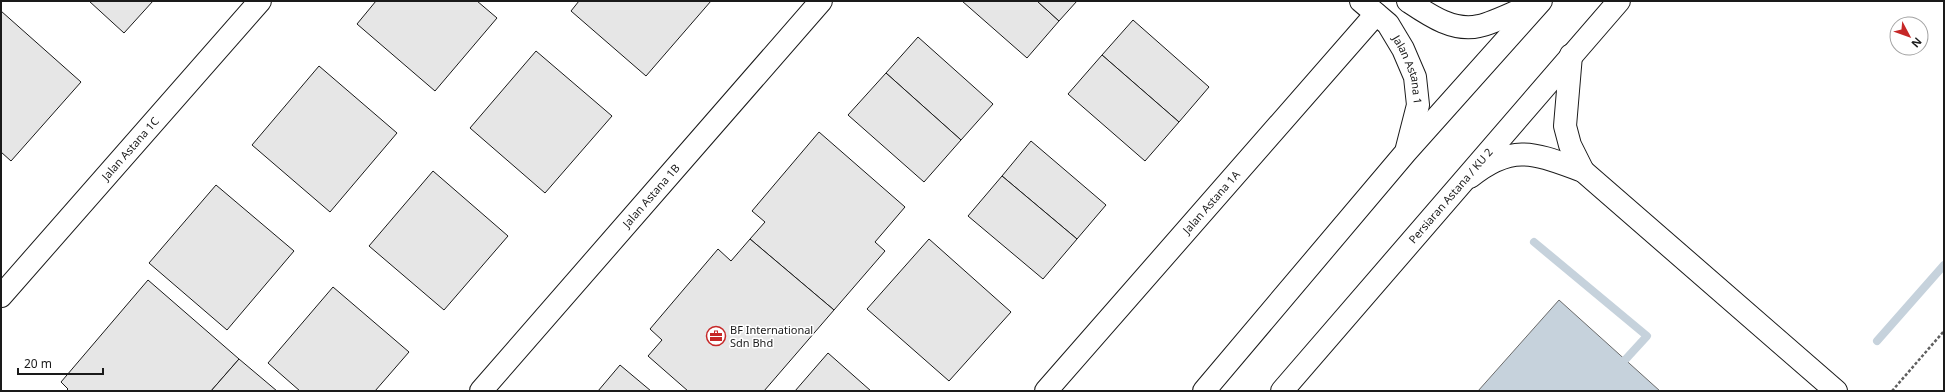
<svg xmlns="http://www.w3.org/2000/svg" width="1945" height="392" font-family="'Noto Sans',sans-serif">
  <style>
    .water { fill: #c6d2dc; stroke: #6a6a6a }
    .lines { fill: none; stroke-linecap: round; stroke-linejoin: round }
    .stream { stroke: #c6d2dc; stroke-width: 8 }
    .building { fill: #e6e6e6; stroke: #1a1a1a }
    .minor-casing { stroke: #1a1a1a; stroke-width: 24 }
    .tertiary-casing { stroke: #1a1a1a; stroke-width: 24 }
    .path { stroke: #5f5f5f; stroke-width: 2.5; stroke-dasharray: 3 2; stroke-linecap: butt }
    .minor { stroke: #fff; stroke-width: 22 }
    .tertiary { stroke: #fff; stroke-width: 22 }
    .labels { text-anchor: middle; stroke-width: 3; stroke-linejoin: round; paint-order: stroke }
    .street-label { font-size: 11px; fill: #1a1a1a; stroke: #fff }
    .poi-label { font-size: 11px; fill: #1a1a1a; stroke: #fff; text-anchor: start }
  </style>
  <rect width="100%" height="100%" fill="#fff"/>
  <polygon class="water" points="1559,300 1660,391 1478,391"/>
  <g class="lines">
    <g class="stream">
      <polyline points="1534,242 1647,336 1625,360"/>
      <polyline points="1877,341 1944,265"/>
    </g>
  </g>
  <g class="building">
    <polygon points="89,1 153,1 124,33"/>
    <polygon points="376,1 477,1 497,18 435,91 357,24"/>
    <polygon points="579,1 711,1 646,76 571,11"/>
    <polygon points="962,1 1037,1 1059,21 1027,58"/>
    <polygon points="1037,1 1077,1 1059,21"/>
    <polygon points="1,11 81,82 11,161 1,152"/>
    <polygon points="1133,20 1209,87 1179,122 1102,55"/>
    <polygon points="918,37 993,104 961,140 886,73"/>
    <polygon points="536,51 612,116 545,193 470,128"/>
    <polygon points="1102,55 1179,122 1145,161 1068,94"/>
    <polygon points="319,66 397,133 330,212 252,145"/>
    <polygon points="886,73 961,140 924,182 848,115"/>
    <polygon points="819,132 905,207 875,242 885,251 834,310 750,239 765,222 752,211"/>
    <polygon points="1031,141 1106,205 1077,239 1002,176"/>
    <polygon points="433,171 508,236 444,310 369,246"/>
    <polygon points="1002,176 1077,239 1043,279 968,216"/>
    <polygon points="216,185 294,251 227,330 149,263"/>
    <polygon points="750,239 834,310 764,391 688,391 648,356 662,340 650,329 718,249 731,261"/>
    <polygon points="929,239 1011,312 949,381 867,309"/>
    <polygon points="148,280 239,359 211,391 66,391 68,389 61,382"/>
    <polygon points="333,287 409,352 375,391 300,391 268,363"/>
    <polygon points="828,353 871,391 795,391"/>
    <polygon points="239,359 277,391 211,391"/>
    <polygon points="620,365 651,391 598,391"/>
  </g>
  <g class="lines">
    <g class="minor-casing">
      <g id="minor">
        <polyline points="1571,55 1565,126 1570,145 1583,171"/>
        <path d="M1470,177C1513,142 1536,154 1583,171L1836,391"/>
        <path id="s1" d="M1,296L260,1"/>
        <path id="s2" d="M481,391L821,1"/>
        <path id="s3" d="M1046,391L1376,14"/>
      </g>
    </g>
    <g class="tertiary-casing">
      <g id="tertiary">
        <path id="s4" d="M1361,1L1388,24L1403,49L1415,77L1418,105L1407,148"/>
        <path d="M1408,1C1429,15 1453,32 1479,26C1494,23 1521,9 1536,3"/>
        <polyline points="1204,391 1406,152 1541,1"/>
        <path id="s5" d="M1282,391L1619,1"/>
      </g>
    </g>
    <polyline class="path" points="1892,391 1944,331"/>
    <use href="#minor" class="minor"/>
    <use href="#tertiary" class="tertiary"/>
  </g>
  <defs>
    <g id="office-ring" transform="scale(1)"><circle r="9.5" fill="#fff" stroke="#c62828" stroke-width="1.5"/><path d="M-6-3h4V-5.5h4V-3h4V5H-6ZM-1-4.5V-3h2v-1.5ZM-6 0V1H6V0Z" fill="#c62828"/></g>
  </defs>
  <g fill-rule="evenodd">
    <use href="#office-ring" x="716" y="336"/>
  </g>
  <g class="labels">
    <g class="street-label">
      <text dy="4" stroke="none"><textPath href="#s4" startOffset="86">Jalan Astana 1</textPath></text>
      <text dy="4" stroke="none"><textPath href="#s1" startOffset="196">Jalan Astana 1C</textPath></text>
      <text dy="4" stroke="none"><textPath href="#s2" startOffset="259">Jalan Astana 1B</textPath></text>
      <text dy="4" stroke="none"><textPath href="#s5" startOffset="258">Persiaran Astana / KU 2</textPath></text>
      <text dy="4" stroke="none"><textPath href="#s3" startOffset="251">Jalan Astana 1A</textPath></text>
    </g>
    <g class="poi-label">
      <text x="730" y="334">BF International<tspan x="730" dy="13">Sdn Bhd</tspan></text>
    </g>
  </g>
  <rect width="1945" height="392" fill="none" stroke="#1a1a1a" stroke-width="4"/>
  <g transform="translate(1909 36) rotate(131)"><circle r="19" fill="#ffffff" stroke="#a3a3a3"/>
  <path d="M0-3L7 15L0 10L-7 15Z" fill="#c62828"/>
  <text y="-6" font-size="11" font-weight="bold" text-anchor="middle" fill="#1a1a1a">N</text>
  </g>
  <path d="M18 368v6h85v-6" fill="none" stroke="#1a1a1a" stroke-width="2"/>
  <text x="24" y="368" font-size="12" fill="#1a1a1a" stroke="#ffffff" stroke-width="3" paint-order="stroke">20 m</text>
</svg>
